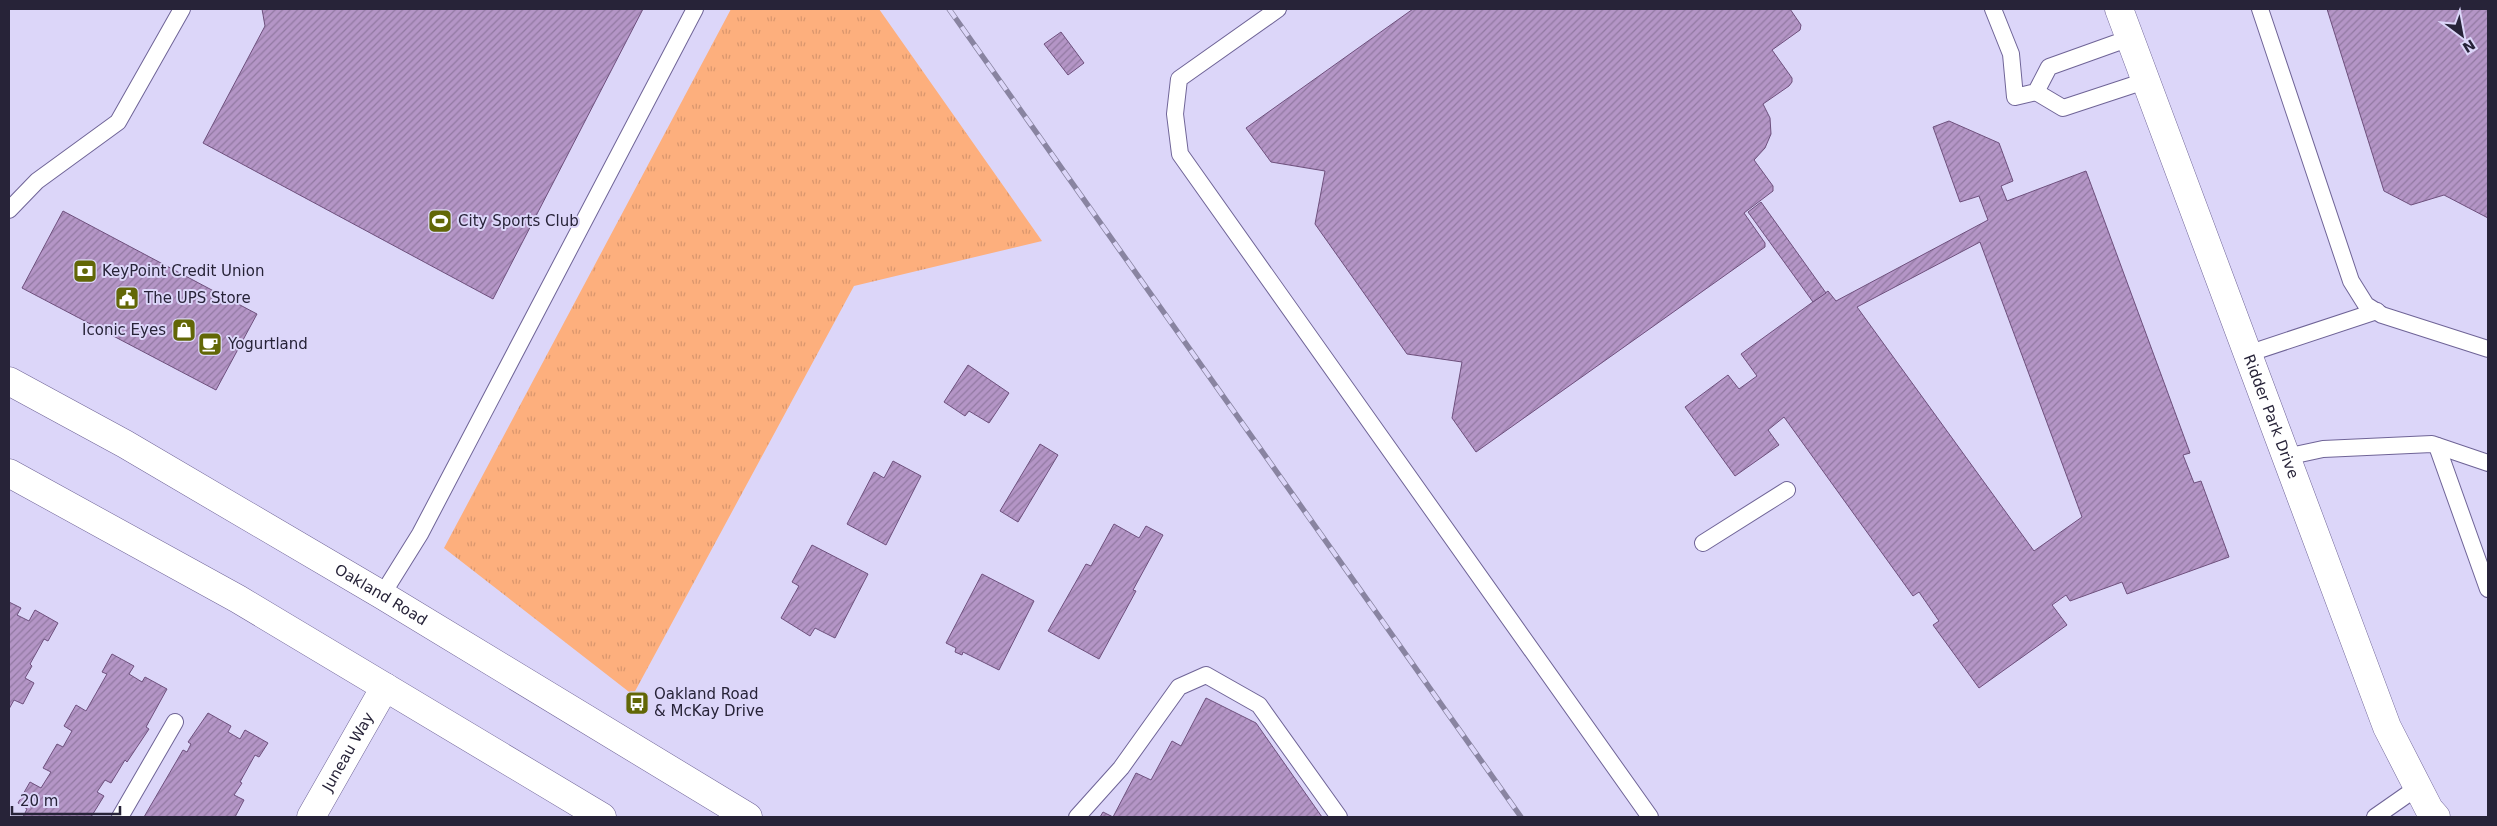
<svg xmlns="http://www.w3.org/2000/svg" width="2497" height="826" font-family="'DejaVu Sans',sans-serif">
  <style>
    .grass { fill: url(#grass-tufts) }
    .building { fill: url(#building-hatch); stroke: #6e507d; fill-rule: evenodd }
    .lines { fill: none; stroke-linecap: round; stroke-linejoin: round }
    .service-casing { stroke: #6f6497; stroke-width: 18 }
    .minor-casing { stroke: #6f6497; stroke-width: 29 }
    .tertiary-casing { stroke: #6f6497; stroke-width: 29 }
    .primary-casing { stroke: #6f6497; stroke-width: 29 }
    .service { stroke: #fff; stroke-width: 16 }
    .minor { stroke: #fff; stroke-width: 28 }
    .tertiary { stroke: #fff; stroke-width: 28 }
    .primary { stroke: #fff; stroke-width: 28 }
    .rail-casing { stroke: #8984a1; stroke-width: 5.5 }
    .rail { stroke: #dcd6f9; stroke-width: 4; stroke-dasharray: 11; stroke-linecap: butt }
    .labels { text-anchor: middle; stroke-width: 4; stroke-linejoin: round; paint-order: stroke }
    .poi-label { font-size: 15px; fill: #272338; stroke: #dcd6f9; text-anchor: start }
    .street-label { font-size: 15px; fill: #272338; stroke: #dcd6f9 }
  </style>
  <defs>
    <pattern id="grass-tufts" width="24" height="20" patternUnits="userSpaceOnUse" patternTransform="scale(1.25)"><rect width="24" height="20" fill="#fdaf7d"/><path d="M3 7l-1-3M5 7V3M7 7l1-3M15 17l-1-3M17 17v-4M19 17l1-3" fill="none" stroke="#d9966d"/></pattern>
    <pattern id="building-hatch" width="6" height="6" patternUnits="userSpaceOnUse" patternTransform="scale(1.25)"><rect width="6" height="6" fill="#b495c6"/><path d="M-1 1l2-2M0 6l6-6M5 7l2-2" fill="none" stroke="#9279a2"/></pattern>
  </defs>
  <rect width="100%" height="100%" fill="#dcd6f9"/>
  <polygon class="grass" points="731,9 879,9 1042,241 854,286 633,695 444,548"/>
  <g class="building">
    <polygon points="262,9 643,9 493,299 203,143 265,26"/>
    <polygon points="1413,9 1790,9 1801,25 1800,30 1772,50 1792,78 1792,82 1789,86 1763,104 1770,118 1771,134 1765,148 1754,160 1773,186 1773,191 1744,213 1765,243 1765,247 1476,452 1452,418 1462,362 1407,354 1315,224 1325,171 1271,162 1246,128"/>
    <polygon points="2327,9 2488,9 2488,218 2444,195 2411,205 2384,191"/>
    <polygon points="1061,32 1084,63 1068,75 1044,44"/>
    <path d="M1949,121L1999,143L2013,181L2001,186L2007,201L2086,171L2190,453L2183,455L2194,483L2201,481L2229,557L2127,594L2122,582L2070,601L2066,595L2052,605L2067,625L1979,688L1933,625L1939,621L1919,592L1913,596L1784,417L1768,430L1779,445L1735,476L1685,407L1728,375L1739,389L1757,376L1741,354L1828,291L1836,301L1988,220L1979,196L1960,202L1933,127ZM1980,242L2082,517L2034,551L1857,307Z"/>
    <polygon points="1761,202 1826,293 1813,302 1748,212"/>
    <polygon points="63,211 257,314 216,390 22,288"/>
    <polygon points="968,365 1009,393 989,423 969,411 965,416 944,402"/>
    <polygon points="1040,444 1058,455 1018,522 1000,511"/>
    <polygon points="893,461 921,476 886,545 847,524 874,472 884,478"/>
    <polygon points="1114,524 1139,538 1146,526 1163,535 1133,590 1136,591 1099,659 1048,631 1086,564 1091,566"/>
    <polygon points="812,545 868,574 835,638 815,628 810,636 781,618 799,586 792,582"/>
    <polygon points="982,574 1034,601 999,670 963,652 962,655 955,652 956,648 946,643"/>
    <polygon points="9,602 21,608 17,615 29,621 35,610 58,623 48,641 44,639 30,664 32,666 25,678 34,683 23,704 14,700 9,709"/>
    <polygon points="112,654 134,666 129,674 142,682 145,677 167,689 146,727 149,729 127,762 125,760 111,783 105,780 97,792 104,796 91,817 23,817 27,809 18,803 30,782 41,788 51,772 43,768 57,744 63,747 72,731 64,726 76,705 86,711 107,674 102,672"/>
    <polygon points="1206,698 1256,723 1322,817 1113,817 1136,773 1151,780 1172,741 1181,746"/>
    <polygon points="208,713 231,726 228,732 240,739 245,730 268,743 259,757 255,755 240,782 242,783 234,795 244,800 235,817 144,817 183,750 187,752 191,744 188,742"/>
    <polygon points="1103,812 1113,817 1100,817"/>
  </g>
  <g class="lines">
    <g class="service-casing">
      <g id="service">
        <polyline points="1278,9 1179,79 1175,114 1180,154 1650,817"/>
        <polyline points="1993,9 2011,54 2015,97 2036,92 2049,67 2130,38"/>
        <polyline points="2260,9 2351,281 2366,305 2382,315 2488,349"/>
        <polyline points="2036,92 2063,108 2145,81"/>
        <polyline points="9,210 37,181 118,122 182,9"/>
        <polyline points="2247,354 2377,311"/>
        <polyline points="2437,446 2488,589"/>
        <polyline points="2286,457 2323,449 2432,444 2488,463"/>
        <polyline points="1703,543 1787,490"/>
        <polyline points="382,595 420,534 695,9"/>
        <polyline points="120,817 175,722"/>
        <polyline points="1077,817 1121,768 1179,687 1206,675 1259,705 1339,817"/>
        <polyline points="2375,817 2418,787"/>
      </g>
    </g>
    <g class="minor-casing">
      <g id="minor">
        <path id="s1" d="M311,817L385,687"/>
      </g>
    </g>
    <g class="tertiary-casing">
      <g id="tertiary">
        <path id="s2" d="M2119,9L2387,727L2429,809L2436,817"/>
      </g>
    </g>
    <g class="primary-casing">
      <g id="primary">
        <path id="s3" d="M9,381L125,444L382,595L748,817"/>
        <polyline points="9,473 238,599 602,817"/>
      </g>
    </g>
    <use href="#service" class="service"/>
    <use href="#minor" class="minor"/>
    <use href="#tertiary" class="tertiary"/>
    <use href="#primary" class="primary"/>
    <g class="rail-casing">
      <polyline id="rail" points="949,9 1521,817"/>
    </g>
    <use href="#rail" class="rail"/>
  </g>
  <defs>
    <g id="stadium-square" transform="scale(1.25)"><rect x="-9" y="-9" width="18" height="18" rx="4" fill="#626706" stroke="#dcd6f9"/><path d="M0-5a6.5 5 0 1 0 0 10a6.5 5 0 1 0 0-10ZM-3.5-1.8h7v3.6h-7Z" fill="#fff"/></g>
    <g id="bank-square" transform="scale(1.25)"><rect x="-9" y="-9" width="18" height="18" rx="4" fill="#626706" stroke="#dcd6f9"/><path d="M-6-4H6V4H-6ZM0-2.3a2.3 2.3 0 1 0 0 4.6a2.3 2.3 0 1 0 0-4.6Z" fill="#fff"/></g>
    <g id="civic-square" transform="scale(1.25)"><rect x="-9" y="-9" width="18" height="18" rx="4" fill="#626706" stroke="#dcd6f9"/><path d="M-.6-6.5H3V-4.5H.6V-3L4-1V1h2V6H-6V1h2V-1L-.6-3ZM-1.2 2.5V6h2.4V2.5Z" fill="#fff"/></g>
    <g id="shop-square" transform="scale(1.25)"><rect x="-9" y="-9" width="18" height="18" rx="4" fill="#626706" stroke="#dcd6f9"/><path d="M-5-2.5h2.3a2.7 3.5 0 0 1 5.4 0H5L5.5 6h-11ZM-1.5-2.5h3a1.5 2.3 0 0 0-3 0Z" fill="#fff"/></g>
    <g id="cafe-square" transform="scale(1.25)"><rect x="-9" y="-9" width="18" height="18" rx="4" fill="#626706" stroke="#dcd6f9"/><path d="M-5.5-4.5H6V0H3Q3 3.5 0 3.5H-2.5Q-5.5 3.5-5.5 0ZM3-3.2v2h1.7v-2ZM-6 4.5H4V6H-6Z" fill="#fff"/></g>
    <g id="bus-square" transform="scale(1.25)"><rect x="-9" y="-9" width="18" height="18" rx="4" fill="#626706" stroke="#dcd6f9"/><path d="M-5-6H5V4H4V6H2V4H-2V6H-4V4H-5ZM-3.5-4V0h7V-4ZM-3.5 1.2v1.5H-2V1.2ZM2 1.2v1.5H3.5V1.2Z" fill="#fff"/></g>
  </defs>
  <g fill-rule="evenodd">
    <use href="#stadium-square" x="440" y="221"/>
    <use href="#bank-square" x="85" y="271"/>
    <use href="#civic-square" x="127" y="298"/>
    <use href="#shop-square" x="184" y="330"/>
    <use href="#cafe-square" x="210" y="344"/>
    <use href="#bus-square" x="637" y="703"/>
  </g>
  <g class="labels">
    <g class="poi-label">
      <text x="458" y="226">City Sports Club</text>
      <text x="102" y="276">KeyPoint Credit Union</text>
      <text x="144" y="303">The UPS Store</text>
      <text x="166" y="335" text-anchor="end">Iconic Eyes</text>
      <text x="228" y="349">Yogurtland</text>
      <text x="654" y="699">Oakland Road<tspan x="654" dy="17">&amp; McKay Drive</tspan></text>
    </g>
    <g class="street-label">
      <text dy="5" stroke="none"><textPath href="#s2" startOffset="435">Ridder Park Drive</textPath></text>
      <text dy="5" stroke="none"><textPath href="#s3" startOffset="429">Oakland Road</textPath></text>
      <text dy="5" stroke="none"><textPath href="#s1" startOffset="75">Juneau Way</textPath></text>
    </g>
  </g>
  <rect width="2497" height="826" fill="none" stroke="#272338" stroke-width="20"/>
  <g transform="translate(2462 35) rotate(148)" stroke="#dcd6f9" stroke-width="4" paint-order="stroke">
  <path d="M0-4L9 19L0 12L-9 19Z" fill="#272338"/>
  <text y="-8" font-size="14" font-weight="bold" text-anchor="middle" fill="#272338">N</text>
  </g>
  <path d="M12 806v8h108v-8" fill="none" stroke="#272338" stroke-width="2.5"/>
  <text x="20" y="806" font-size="15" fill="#272338" stroke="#dcd6f9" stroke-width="4" paint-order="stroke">20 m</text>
</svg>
